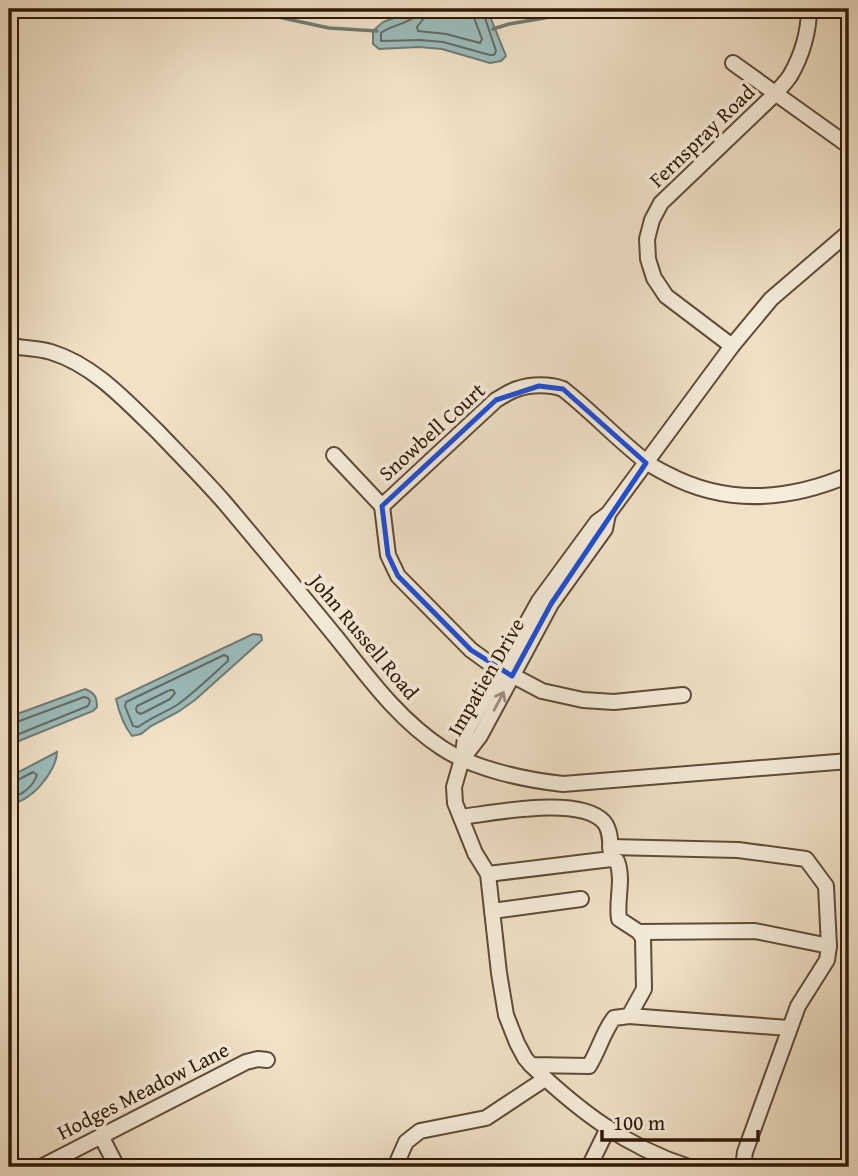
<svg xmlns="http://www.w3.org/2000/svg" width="858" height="1176" font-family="'Gentium Book Plus',serif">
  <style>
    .water { fill: #9bbcbc; stroke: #707b74; stroke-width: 2 }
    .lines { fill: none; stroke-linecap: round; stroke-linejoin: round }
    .shore { stroke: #656a62; stroke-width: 2 }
    .stream { stroke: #707b74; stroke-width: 3.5 }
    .minor-casing { stroke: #5f4b37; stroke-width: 18 }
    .minor { stroke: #f5ecdb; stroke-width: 14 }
    .oneway { stroke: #9c8d7c }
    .marked { fill: none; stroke: #1d4ed8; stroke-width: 5; stroke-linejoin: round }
    .labels { text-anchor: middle; stroke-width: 7; stroke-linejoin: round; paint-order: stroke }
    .street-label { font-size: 21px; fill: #2f1907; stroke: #f5ecdb }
  </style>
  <rect width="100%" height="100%" fill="#f0e1c7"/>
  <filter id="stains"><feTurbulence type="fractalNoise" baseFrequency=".00286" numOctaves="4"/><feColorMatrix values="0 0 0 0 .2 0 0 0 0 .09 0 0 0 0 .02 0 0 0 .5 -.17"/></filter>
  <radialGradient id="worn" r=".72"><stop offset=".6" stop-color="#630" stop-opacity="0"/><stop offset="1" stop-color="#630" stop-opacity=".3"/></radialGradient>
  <g class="water">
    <polygon points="417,9 487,9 506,56 501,61 490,63 442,49 419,47 379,49 373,44 373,31 383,22"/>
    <path d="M253,634L261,635L262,640L195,700L178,712L151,726L141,734L132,736C124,726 119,712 116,699Z"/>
    <path d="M85,689C95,693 97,697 97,707L93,711L9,745V717Z"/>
    <path d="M57,752C57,771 29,805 9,803V777Z"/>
  </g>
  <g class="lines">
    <g class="shore">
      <path d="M417,9C417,11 417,13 416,15C411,23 389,26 381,33V41L420,40L443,42L490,55H494L496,51L482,9"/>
      <polyline points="426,9 424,18 417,27 418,31 446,34 480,43 482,39 473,15 473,9"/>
      <path d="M224,655L228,657V661C211,676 195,692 177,705C164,713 150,718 138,727L133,726L125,706L126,702Z"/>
      <polygon points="170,690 173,690 175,693 170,699 141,714 137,712 136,709 137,706"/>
      <polyline points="9,723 14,723 84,697 88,698 90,701 88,706 9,738"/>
      <path d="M9,783L14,782L33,772L37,775C33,786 22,797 9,796"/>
    </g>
    <g class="stream">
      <polyline points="241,9 329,28 377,31"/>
      <polyline points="166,10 171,9"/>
      <polyline points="493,29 509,24 556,16 572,14 592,15 608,13 621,9"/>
    </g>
    <g class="minor-casing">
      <g id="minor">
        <polyline points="733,63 849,146"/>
        <path d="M9,346C22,348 38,348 51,352C94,365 127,402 158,432C180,455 203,478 224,502C262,547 299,592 336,637C368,677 398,719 442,748C474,769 525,780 563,784L849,761"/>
        <path d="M732,346L666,296L654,278L648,259L647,239L652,220L661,203L775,94C780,88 786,82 790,76C802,56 809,31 809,9"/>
        <polyline points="334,455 382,506 388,555 398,576 471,650 489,663 542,691 583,700 614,702 683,695"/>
        <path d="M382,506L496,400C503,396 510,391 517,389C531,384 550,384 563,389C591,411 616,438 644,460C651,466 659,470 667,474C727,506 788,501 849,475"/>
        <polyline points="463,758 480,736 551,604 605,529 608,514"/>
        <path d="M461,817C494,813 580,795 604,822C612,832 610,848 611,859L488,874"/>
        <polyline points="610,847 738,850 806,859 826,886 829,946"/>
        <path d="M611,859L617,861C624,880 616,900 619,919L639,932L643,938L644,989L629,1016L614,1018C603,1032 599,1050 589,1066L531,1065L525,1058L517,1043L506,1015L499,973L488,874L475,853L455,803L454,787L462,759L466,732L539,601L597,522L608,514L732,346L771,299L849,232"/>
        <polyline points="492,911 581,899"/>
        <polyline points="639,932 755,931 829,946 827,960 798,1006 745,1152 743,1167"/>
        <polyline points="629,1016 789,1028"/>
        <path d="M531,1065C578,1110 626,1147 689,1167"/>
        <polyline points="101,1136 117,1167"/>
        <polyline points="41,1167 246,1062 258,1059 267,1060"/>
        <polyline points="395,1167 406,1142 420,1131 486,1118 545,1079"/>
        <polyline points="589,1167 608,1128"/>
      </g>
    </g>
    <use href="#minor" class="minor"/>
  </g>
  <defs><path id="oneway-shaft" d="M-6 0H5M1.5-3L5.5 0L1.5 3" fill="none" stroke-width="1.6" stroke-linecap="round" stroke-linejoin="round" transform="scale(1.75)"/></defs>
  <use class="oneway" href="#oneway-shaft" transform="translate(499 701) rotate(-62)"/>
  <path class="marked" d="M539,386L563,389L646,463L551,604L512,676L471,650L398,576L388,555L382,506L496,400Z"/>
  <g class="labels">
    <g class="street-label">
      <text transform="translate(702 136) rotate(-44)" y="7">Fernspray Road</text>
      <text transform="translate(432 432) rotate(-42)" y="7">Snowbell Court</text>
      <text transform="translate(364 637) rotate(50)" y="7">John Russell Road</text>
      <text transform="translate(486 677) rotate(-60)" y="7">Impatien Drive</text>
      <text transform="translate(143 1091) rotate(-27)" y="7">Hodges Meadow Lane</text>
    </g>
  </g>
  <rect width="858" height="1176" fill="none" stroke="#f0e1c7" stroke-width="35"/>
  <rect x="10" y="10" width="837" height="1155" fill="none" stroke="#2f1907" stroke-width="3.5"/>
  <rect x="18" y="18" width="823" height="1141" fill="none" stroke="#2f1907" stroke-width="2"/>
  <path d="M602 1130v10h156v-10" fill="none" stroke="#2f1907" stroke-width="3.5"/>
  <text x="613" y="1130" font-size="21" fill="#2f1907" stroke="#f5ecdb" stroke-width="5" paint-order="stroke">100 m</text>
  <rect width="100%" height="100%" filter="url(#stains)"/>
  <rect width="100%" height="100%" fill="url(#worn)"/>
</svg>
